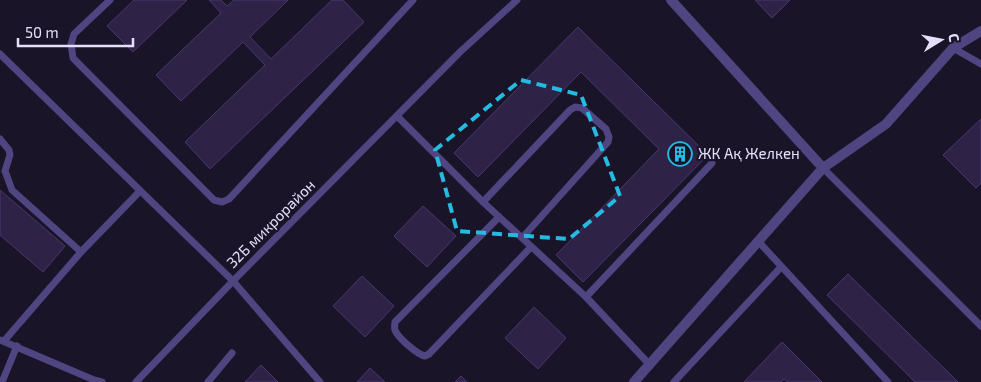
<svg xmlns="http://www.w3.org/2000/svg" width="981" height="382" font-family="'Exo 2',sans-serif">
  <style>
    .building { fill: #2e2347; stroke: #493870 }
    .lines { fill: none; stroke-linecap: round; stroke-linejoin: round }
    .service { stroke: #4e4581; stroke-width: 7 }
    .minor { stroke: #4e4581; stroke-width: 10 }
    .tertiary { stroke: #4e4581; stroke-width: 10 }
    .marked { fill: none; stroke: #24bae2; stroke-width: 4; stroke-dasharray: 10 6; stroke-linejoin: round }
    .labels { text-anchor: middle; stroke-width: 4.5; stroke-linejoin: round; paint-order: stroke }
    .poi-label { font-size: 15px; fill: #e6dffb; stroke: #1a1428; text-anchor: start }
    .street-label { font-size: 15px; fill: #e6dffb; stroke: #1a1428 }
  </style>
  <rect width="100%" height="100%" fill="#1a1428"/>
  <g class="building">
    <polygon points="134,0 187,0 133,52 107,26"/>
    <polygon points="209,0 221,0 227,6 234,0 288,0 250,37 271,59 332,0 343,0 364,22 210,169 185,142 265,65 243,42 181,101 156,75 221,13"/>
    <polygon points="755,0 790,0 772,18"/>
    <polygon points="578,27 708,155 583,282 556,255 659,149 581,72 478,177 454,153"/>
    <polygon points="981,119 981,183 976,188 943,155"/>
    <polygon points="0,190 65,246 43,272 0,235"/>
    <polygon points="423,206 456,236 427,267 394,236"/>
    <polygon points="848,274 958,382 915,382 827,295"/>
    <polygon points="362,276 394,306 365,337 333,306"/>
    <polygon points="534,307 566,338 538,369 505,338"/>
    <polygon points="782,342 822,382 788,382 784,379 781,382 744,382"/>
    <polygon points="261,365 278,382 245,382"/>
    <polygon points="370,368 385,382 357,382"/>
    <polygon points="461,376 467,382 455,382"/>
  </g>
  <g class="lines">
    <g class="service">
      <polyline points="110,0 74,34 71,44 73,58 214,200 222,202 229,199 413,0"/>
      <polyline points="953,48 981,64"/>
      <polyline points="0,54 233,281 460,52 517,0"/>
      <polyline points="397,116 483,202 586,297 649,364"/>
      <polyline points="0,139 9,150 10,155 5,171 12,190 81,252"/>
      <polyline points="823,168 981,326"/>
      <polyline points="483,202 570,110 575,107 582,108 606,129 609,137 608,142 522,238"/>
      <path d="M499,217L395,322C395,324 394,327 395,330C397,337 418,355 425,356L429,354L531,247"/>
      <polyline points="758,241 888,382"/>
      <polyline points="586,297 712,163"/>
      <polyline points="0,340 94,380 102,382"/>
      <polyline points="4,341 81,252 140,191"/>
      <polyline points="2,382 17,346"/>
      <polyline points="136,382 233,281 320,382"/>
      <polyline points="208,382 232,353"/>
      <polyline points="674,382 781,267"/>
    </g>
    <polyline class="minor" points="823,168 886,124 953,48 981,31"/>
    <polyline class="tertiary" points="634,382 823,168 671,0"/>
  </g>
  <path class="marked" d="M521,80L581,95L620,196L569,239L457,231L435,150Z"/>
  <defs>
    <g id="building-ring" transform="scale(1.25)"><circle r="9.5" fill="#1a1428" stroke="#24bae2" stroke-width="1.5"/><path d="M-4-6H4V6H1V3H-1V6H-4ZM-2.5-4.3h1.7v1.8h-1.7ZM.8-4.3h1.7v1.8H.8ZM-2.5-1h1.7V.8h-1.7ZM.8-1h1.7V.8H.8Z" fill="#24bae2"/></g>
  </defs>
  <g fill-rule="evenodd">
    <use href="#building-ring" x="680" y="154"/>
  </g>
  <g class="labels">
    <g class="poi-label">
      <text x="698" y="159">ЖК Ақ Желкен</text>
    </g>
    <g class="street-label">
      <text transform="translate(271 224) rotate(-45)" y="5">32Б микрорайон</text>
    </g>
  </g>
  <g transform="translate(941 40) rotate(80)" stroke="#1a1428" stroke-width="4" paint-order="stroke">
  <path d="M0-4L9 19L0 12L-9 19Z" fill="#e6dffb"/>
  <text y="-8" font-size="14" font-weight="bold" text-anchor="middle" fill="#e6dffb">С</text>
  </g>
  <path d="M18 38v8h115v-8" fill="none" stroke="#e6dffb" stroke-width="2.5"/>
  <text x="25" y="38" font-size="15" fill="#e6dffb" stroke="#1a1428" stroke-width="4" paint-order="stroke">50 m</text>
</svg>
